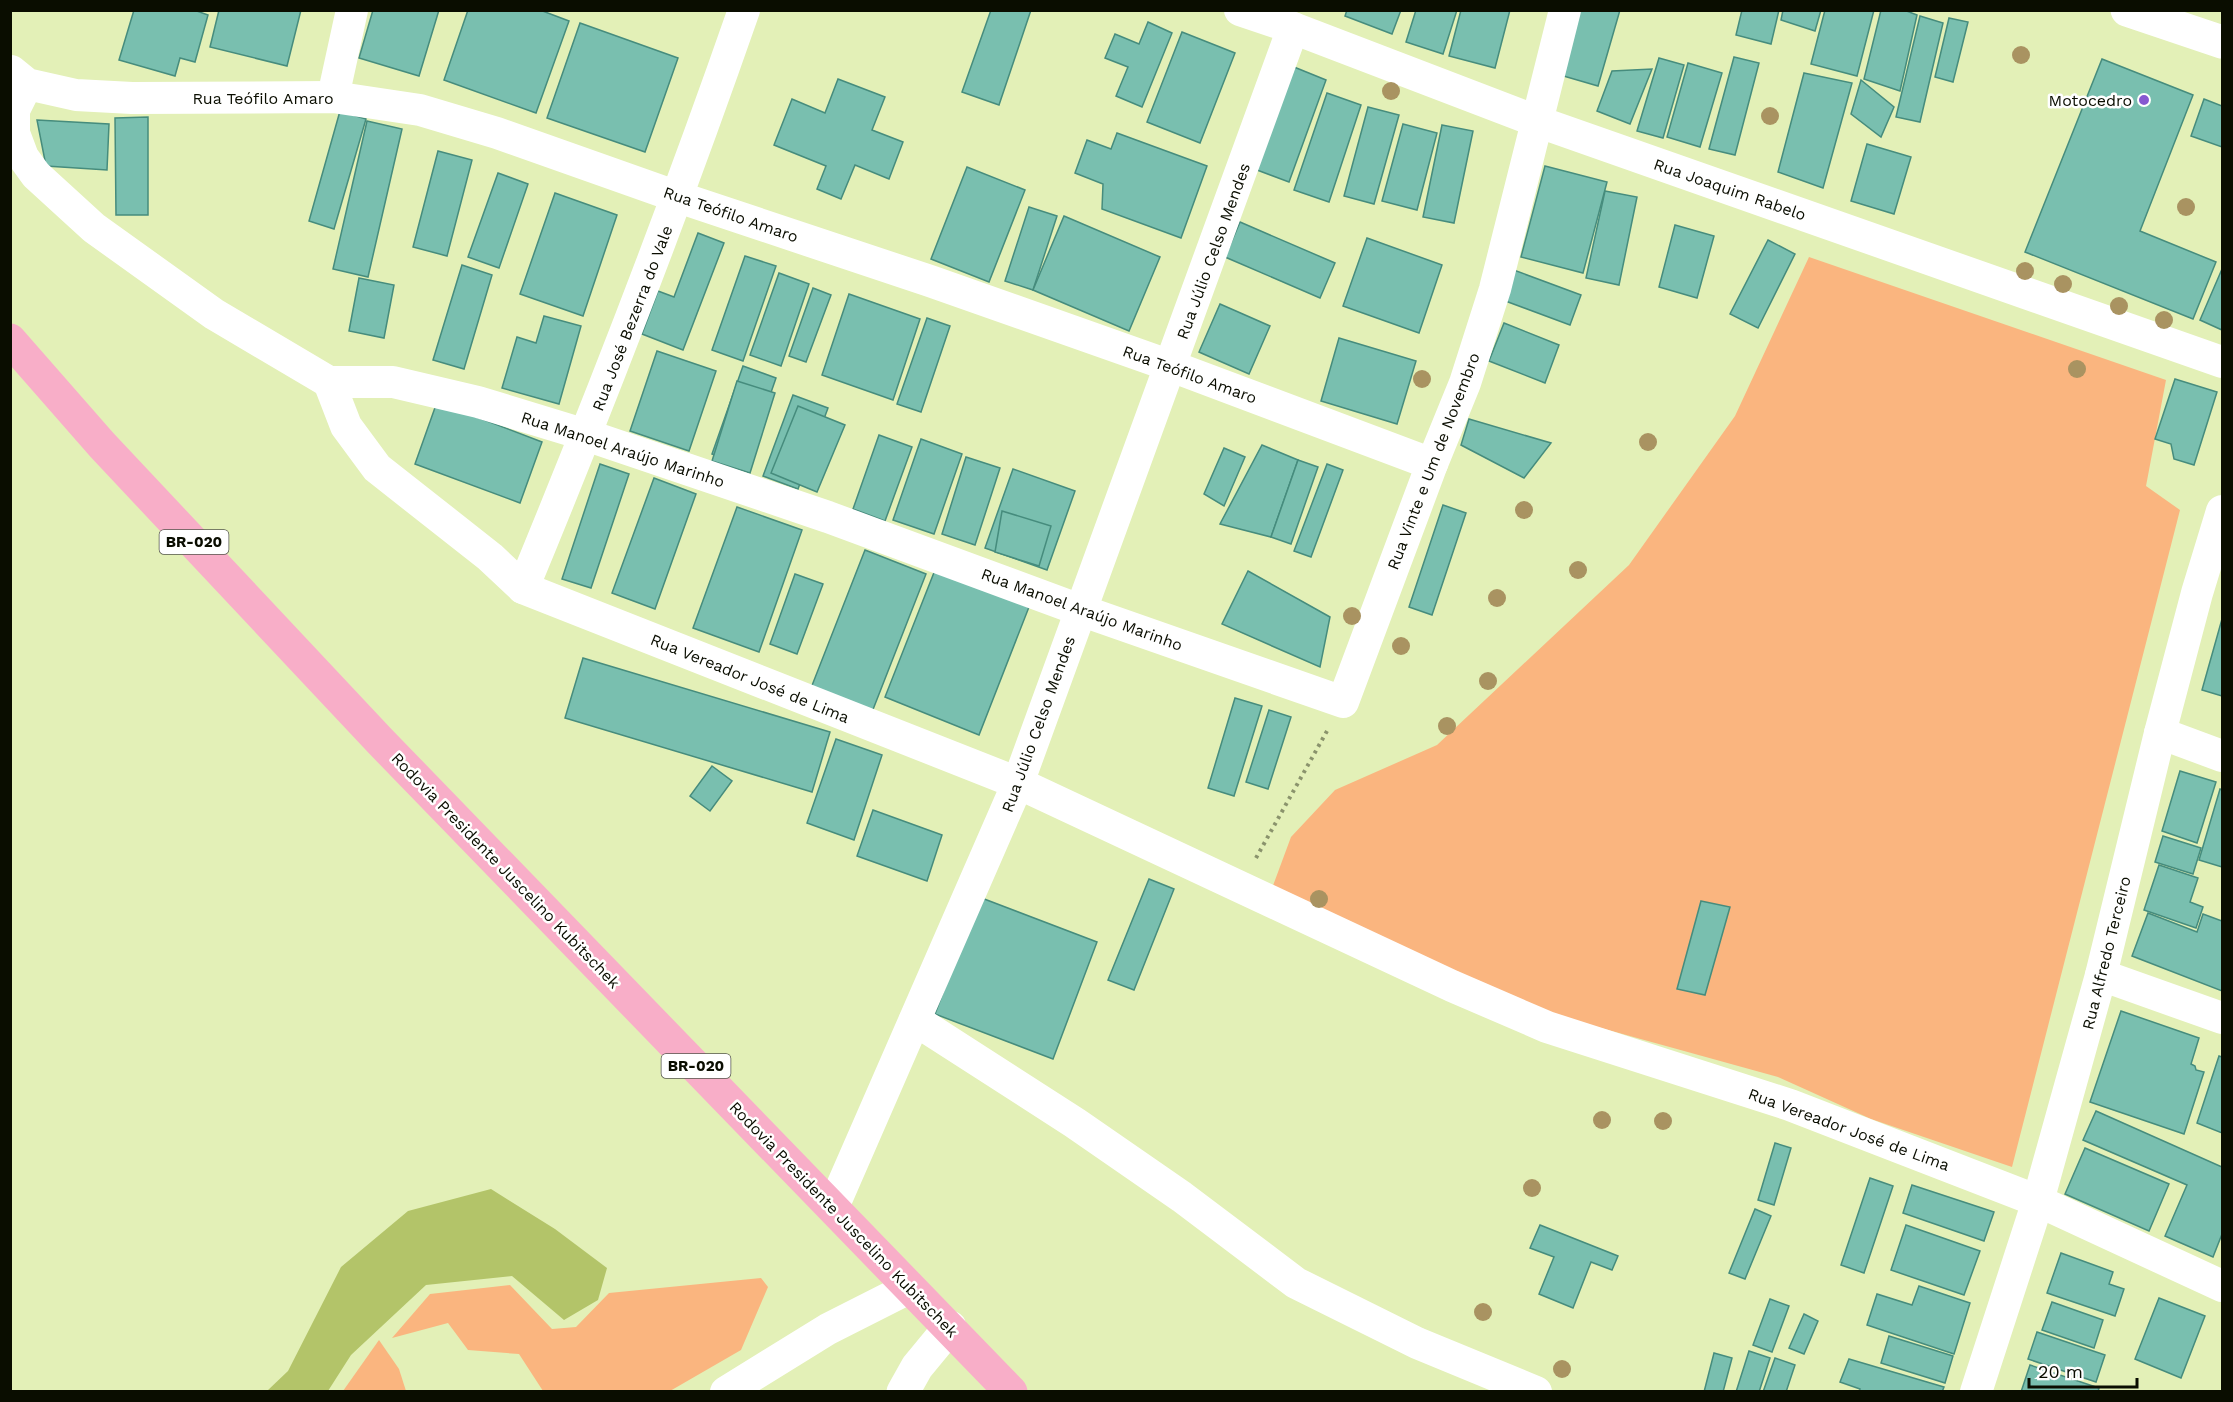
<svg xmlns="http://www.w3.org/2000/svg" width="2233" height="1402" font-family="'Work Sans',sans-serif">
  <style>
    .green { fill: #fab57f }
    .water { fill: #b3c469 }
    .building { fill: #79bfaf; stroke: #468c7d; stroke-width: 1.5 }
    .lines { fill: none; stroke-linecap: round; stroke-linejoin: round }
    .path { stroke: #8a936c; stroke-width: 4; stroke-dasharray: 3 4.5; stroke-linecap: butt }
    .minor { stroke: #fff; stroke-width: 32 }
    .tertiary { stroke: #fff; stroke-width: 33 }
    .trunk { stroke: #f8aec8; stroke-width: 33 }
    .tree { fill: #a99361 }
    .poi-dot { fill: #8758d1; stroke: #fff; stroke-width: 2 }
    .labels { text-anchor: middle; stroke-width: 5; stroke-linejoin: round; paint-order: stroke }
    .shield { fill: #fff; stroke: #54564c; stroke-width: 1.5 }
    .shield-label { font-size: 15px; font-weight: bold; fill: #0a0d00 }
    .street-label { font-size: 16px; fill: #0a0d00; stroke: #fff }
    .poi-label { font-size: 16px; fill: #0a0d00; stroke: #fff; text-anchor: end }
  </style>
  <rect width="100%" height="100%" fill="#e3f0b7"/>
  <g class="green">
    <polygon points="1809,257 2166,380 2146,486 2180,510 2012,1167 1871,1119 1778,1077 1554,1015 1271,891 1291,837 1335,790 1437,745 1629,565 1735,416"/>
    <polygon points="761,1278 768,1287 741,1350 670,1391 543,1391 519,1354 468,1350 448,1323 392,1338 430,1294 510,1285 552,1329 576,1327 609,1293"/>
    <polygon points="379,1340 399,1369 406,1391 343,1391"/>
  </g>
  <polygon class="water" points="491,1189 555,1229 607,1268 598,1300 564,1320 512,1276 426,1285 351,1355 328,1391 267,1391 288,1371 341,1267 408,1211"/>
  <g class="building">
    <polygon points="134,10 194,10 208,15 195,62 180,58 175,76 119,60"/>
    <polygon points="219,10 301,10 287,66 210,47"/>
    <polygon points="373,10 439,10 419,76 359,58"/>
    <polygon points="468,10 540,10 569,21 536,113 444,80"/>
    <polygon points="991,10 1031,10 999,105 962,92"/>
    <polygon points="1347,10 1401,10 1392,34 1345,16"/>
    <polygon points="1416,10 1457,10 1443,54 1406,42"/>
    <polygon points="1461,10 1510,10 1495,68 1449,56"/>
    <polygon points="1579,10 1620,10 1598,86 1560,75"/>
    <polygon points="1742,10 1779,10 1771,44 1736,35"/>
    <polygon points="1783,10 1821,10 1815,31 1781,20"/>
    <polygon points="1825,10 1874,10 1857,76 1811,64"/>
    <polygon points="1881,10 1904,10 1917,15 1900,91 1864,79"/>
    <polygon points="1920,16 1943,23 1920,122 1896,117"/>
    <polygon points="1949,18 1968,22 1953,82 1935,77"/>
    <polygon points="1148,22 1172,33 1142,107 1116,96 1128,67 1105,58 1115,34 1139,44"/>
    <polygon points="580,23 678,58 645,152 547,118"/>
    <polygon points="1182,32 1235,53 1200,143 1147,122"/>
    <polygon points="1734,57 1759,63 1735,155 1709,149"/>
    <polygon points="1659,58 1684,65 1663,138 1637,131"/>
    <polygon points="2102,59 2193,95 2140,231 2216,262 2193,319 2025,252"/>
    <polygon points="1688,63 1722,73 1700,147 1667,137"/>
    <polygon points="1294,67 1326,80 1289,182 1257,170"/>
    <polygon points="1652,69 1630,124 1597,111 1612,71"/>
    <polygon points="1804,73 1852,83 1823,188 1778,172"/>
    <polygon points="838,79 885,97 872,130 903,142 889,179 855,165 841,199 817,189 826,166 774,145 792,99 825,113"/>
    <polygon points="1861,80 1894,107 1881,137 1851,114"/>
    <polygon points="1327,93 1361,105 1329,202 1294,190"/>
    <polygon points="2204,99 2222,106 2222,147 2191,136"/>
    <polygon points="1368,107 1399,115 1374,204 1344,196"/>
    <polygon points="340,111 366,119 334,229 309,221"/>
    <polygon points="148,117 148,215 116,215 115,118"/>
    <polygon points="37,120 109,124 107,170 46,166"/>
    <polygon points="367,121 402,129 368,277 333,269"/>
    <polygon points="1403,124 1437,133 1417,210 1382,201"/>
    <polygon points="1442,125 1473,131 1454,223 1423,217"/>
    <polygon points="1117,133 1207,166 1181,238 1102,209 1103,184 1075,173 1087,140 1111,149"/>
    <polygon points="1867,144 1911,157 1894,214 1851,201"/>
    <polygon points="438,151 472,160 447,256 413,247"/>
    <polygon points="1545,166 1607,182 1583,273 1521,257"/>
    <polygon points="967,167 1025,190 989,282 931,259"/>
    <polygon points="498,173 528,184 499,268 468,257"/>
    <polygon points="1605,191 1637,197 1619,285 1586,278"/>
    <polygon points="555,193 617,215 583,316 520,294"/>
    <polygon points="1029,207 1057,216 1033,290 1005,281"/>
    <polygon points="1064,216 1160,257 1129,331 1033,290"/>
    <polygon points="1240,222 1335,263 1320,298 1225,257"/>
    <polygon points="1675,225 1714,236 1697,298 1659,287"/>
    <polygon points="698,233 724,243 683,350 642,334 658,291 674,297"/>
    <polygon points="1367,238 1442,265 1419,333 1343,306"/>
    <polygon points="1768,240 1795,254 1758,328 1730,314"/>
    <polygon points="745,256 776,266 743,361 712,350"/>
    <polygon points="462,265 492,275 464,369 433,360"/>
    <polygon points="1511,269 1581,295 1570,325 1500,299"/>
    <polygon points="2222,269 2222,330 2200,320"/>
    <polygon points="779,273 809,284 781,366 750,355"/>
    <polygon points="359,278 394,285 384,338 349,331"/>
    <polygon points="813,288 831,295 806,362 789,356"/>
    <polygon points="849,294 920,319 893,400 822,375"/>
    <polygon points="1220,304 1270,326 1249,374 1199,352"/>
    <polygon points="544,316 581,326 559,404 502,388 517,337 536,343"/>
    <polygon points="927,318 950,326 921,412 897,404"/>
    <polygon points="1504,323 1559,345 1545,383 1489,361"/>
    <polygon points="1339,338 1416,361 1397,424 1321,401"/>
    <polygon points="657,351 716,371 689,451 630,431"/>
    <polygon points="743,366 776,378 746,465 712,454"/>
    <polygon points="2175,379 2217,392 2194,465 2174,459 2171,444 2155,439"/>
    <polygon points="737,381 775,393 750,473 712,461"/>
    <polygon points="793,395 828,408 798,489 763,476"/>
    <polygon points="437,402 542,442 520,503 415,464"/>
    <polygon points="798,406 845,425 817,492 771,473"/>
    <polygon points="1469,419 1551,443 1524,478 1461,445"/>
    <polygon points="879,435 912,447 885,521 853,509"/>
    <polygon points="921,439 962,454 934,534 893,520"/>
    <polygon points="1262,445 1298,460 1271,537 1220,524"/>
    <polygon points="1224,448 1245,457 1224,506 1204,494"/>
    <polygon points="966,457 1000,468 975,545 942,534"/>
    <polygon points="1298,460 1318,467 1291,544 1271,537"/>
    <polygon points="600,464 629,474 591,588 562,579"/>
    <polygon points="1327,464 1343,470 1311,557 1294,551"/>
    <polygon points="1013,469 1075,491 1047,570 985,548"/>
    <polygon points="654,478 696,494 655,609 612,593"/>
    <polygon points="1443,505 1466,513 1432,615 1409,607"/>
    <polygon points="737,507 802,530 759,652 693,628"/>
    <polygon points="1002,511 1051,526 1039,566 995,552"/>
    <polygon points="865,550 926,574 872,712 811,688"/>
    <polygon points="935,570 1029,607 979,735 885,697"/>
    <polygon points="1248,571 1330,617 1320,667 1222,624"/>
    <polygon points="795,574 823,584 797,654 770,644"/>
    <polygon points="2222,619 2222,696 2202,690"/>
    <polygon points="583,658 830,732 812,792 565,718"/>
    <polygon points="1235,698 1262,706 1234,796 1208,788"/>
    <polygon points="1269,710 1291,717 1268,789 1246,782"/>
    <polygon points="836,739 882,755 854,840 807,823"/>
    <polygon points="712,766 732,781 710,811 690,796"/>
    <polygon points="2180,771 2216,782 2197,843 2162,831"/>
    <polygon points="2220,789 2222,790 2222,867 2199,860"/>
    <polygon points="873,810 942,835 927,881 857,856"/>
    <polygon points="2163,836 2201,848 2193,874 2155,862"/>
    <polygon points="2159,865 2198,878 2190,902 2203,907 2196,928 2144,910"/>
    <polygon points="1149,879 1174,889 1134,990 1108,980"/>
    <polygon points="979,897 1097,942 1053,1059 935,1014"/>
    <polygon points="1701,901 1730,907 1705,995 1677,989"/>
    <polygon points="2148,913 2197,932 2203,914 2222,921 2222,991 2132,956"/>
    <polygon points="2121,1011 2199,1038 2191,1064 2195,1066 2196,1070 2204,1072 2184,1134 2090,1102"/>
    <polygon points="2219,1056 2222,1057 2222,1133 2197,1123"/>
    <polygon points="2096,1111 2222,1167 2222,1234 2213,1257 2165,1236 2187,1185 2083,1140"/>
    <polygon points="1775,1143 1791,1148 1774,1205 1758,1200"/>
    <polygon points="2085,1148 2169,1184 2149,1231 2065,1194"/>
    <polygon points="1870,1178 1893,1186 1864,1273 1841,1265"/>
    <polygon points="1912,1185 1994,1212 1984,1241 1903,1213"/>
    <polygon points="1755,1209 1771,1216 1745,1279 1729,1273"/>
    <polygon points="1540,1225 1618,1256 1612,1270 1591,1262 1573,1308 1539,1294 1554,1257 1530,1248"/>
    <polygon points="1906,1225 1980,1251 1964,1295 1891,1270"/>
    <polygon points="2061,1253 2113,1272 2109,1284 2124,1289 2115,1316 2047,1293"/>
    <polygon points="1919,1286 1970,1303 1954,1354 1867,1325 1877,1294 1912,1305"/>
    <polygon points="2159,1298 2205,1316 2181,1378 2135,1359"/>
    <polygon points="1770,1299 1789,1306 1772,1352 1753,1345"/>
    <polygon points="2052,1302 2103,1320 2094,1348 2042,1330"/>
    <polygon points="1804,1314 1818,1321 1804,1354 1789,1348"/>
    <polygon points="2037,1332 2105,1355 2096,1382 2028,1359"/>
    <polygon points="1889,1336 1953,1356 1945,1383 1881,1363"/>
    <polygon points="1749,1351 1770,1358 1759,1392 1736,1392"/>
    <polygon points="1714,1353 1732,1358 1723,1392 1704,1392"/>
    <polygon points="1775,1358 1795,1365 1786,1392 1763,1392"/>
    <polygon points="1849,1359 1944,1387 1942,1392 1859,1392 1860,1389 1840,1382"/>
    <polygon points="2030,1365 2099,1388 2098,1392 2021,1392"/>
  </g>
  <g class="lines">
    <polyline class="path" points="1256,858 1327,731"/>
    <g class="minor">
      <polyline points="1240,10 1293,28 1536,121 2222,362"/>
      <polyline points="11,71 27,84 76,95 132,98 333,97 420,110 497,133 678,197 930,281 1171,366 1432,464"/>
      <polyline points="27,84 14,110 14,133 23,157 36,175 94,228 214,314 329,382 393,382 478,402 586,435 828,517 1080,610 1343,702 1432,464 1465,383 1495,289 1565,10"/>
      <polyline points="333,97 352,10"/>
      <polyline points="329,382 346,426 377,468 490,557 523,588 1018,783 1452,986 1547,1027 1790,1105 2038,1201 2222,1286"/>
      <path d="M523,588C602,397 676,205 744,10"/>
      <polyline points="2160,733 2222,756"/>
      <polyline points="2101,975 2222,1018"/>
      <polyline points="915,1020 1075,1123 1182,1197 1296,1283 1417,1343 1536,1392"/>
      <polyline points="833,1207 1018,783 1293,28"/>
      <polyline points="726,1392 828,1329 909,1288"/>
      <polyline points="1976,1392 2038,1201 2101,975 2160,733 2197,593 2222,511"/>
    </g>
    <g class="tertiary">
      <polyline points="2127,10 2222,42"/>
      <polyline points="903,1392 917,1367 950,1327"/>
    </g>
    <polyline class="trunk" points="10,340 102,445 380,741 1011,1392"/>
  </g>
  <g class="tree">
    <circle cx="2021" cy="55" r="9"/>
    <circle cx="1391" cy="91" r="9"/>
    <circle cx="1770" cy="116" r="9"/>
    <circle cx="2186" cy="207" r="9"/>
    <circle cx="2025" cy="271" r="9"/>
    <circle cx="2063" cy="284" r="9"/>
    <circle cx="2119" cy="306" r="9"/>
    <circle cx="2164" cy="320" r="9"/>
    <circle cx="2077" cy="369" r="9"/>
    <circle cx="1422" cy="379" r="9"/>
    <circle cx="1648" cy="442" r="9"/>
    <circle cx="1524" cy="510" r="9"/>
    <circle cx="1578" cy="570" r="9"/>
    <circle cx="1497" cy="598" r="9"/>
    <circle cx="1352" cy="616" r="9"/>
    <circle cx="1401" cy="646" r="9"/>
    <circle cx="1488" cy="681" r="9"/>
    <circle cx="1447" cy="726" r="9"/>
    <circle cx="1319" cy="899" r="9"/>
    <circle cx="1602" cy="1120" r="9"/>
    <circle cx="1663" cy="1121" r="9"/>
    <circle cx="1532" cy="1188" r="9"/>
    <circle cx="1483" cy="1312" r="9"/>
    <circle cx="1562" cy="1369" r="9"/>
  </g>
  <circle class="poi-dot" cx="2144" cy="100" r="6"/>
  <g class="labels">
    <g class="shield">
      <rect x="159.5" y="530" width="69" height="24" rx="4.5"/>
      <rect x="661.5" y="1054" width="69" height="24" rx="4.5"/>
    </g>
    <g class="shield-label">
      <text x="194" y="547">BR-020</text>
      <text x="696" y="1071">BR-020</text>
    </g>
    <g class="street-label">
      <text x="263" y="104">Rua Teófilo Amaro</text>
      <text transform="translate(1730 189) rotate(19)" y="6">Rua Joaquim Rabelo</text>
      <text transform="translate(731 214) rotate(19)" y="6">Rua Teófilo Amaro</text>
      <text transform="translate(1213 251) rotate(-70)" y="6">Rua Júlio Celso Mendes</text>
      <text transform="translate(632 318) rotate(-69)" y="6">Rua José Bezerra do Vale</text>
      <text transform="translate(1190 374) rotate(20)" y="6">Rua Teófilo Amaro</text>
      <text transform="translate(623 449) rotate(18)" y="6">Rua Manoel Araújo Marinho</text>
      <text transform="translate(1433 461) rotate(-69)" y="6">Rua Vinte e Um de Novembro</text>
      <text transform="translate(1082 609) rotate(20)" y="6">Rua Manoel Araújo Marinho</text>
      <text transform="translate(750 678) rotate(22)" y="6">Rua Vereador José de Lima</text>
      <text transform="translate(1038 724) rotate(-70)" y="6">Rua Júlio Celso Mendes</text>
      <text transform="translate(506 870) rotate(46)" y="6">Rodovia Presidente Juscelino Kubitschek</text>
      <text transform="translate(2106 953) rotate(-76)" y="6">Rua Alfredo Terceiro</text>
      <text transform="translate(1849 1129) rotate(20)" y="6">Rua Vereador José de Lima</text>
      <text transform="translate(844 1219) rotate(46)" y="6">Rodovia Presidente Juscelino Kubitschek</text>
    </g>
    <g class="poi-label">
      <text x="2132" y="106">Motocedro</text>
    </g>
  </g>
  <rect width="2233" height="1402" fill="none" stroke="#0a0d00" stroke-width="24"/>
  <path d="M2029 1378v9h108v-9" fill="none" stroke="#0a0d00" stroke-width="3"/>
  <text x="2038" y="1378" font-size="18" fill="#0a0d00" stroke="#ffffff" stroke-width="4.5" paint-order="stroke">20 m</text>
</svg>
